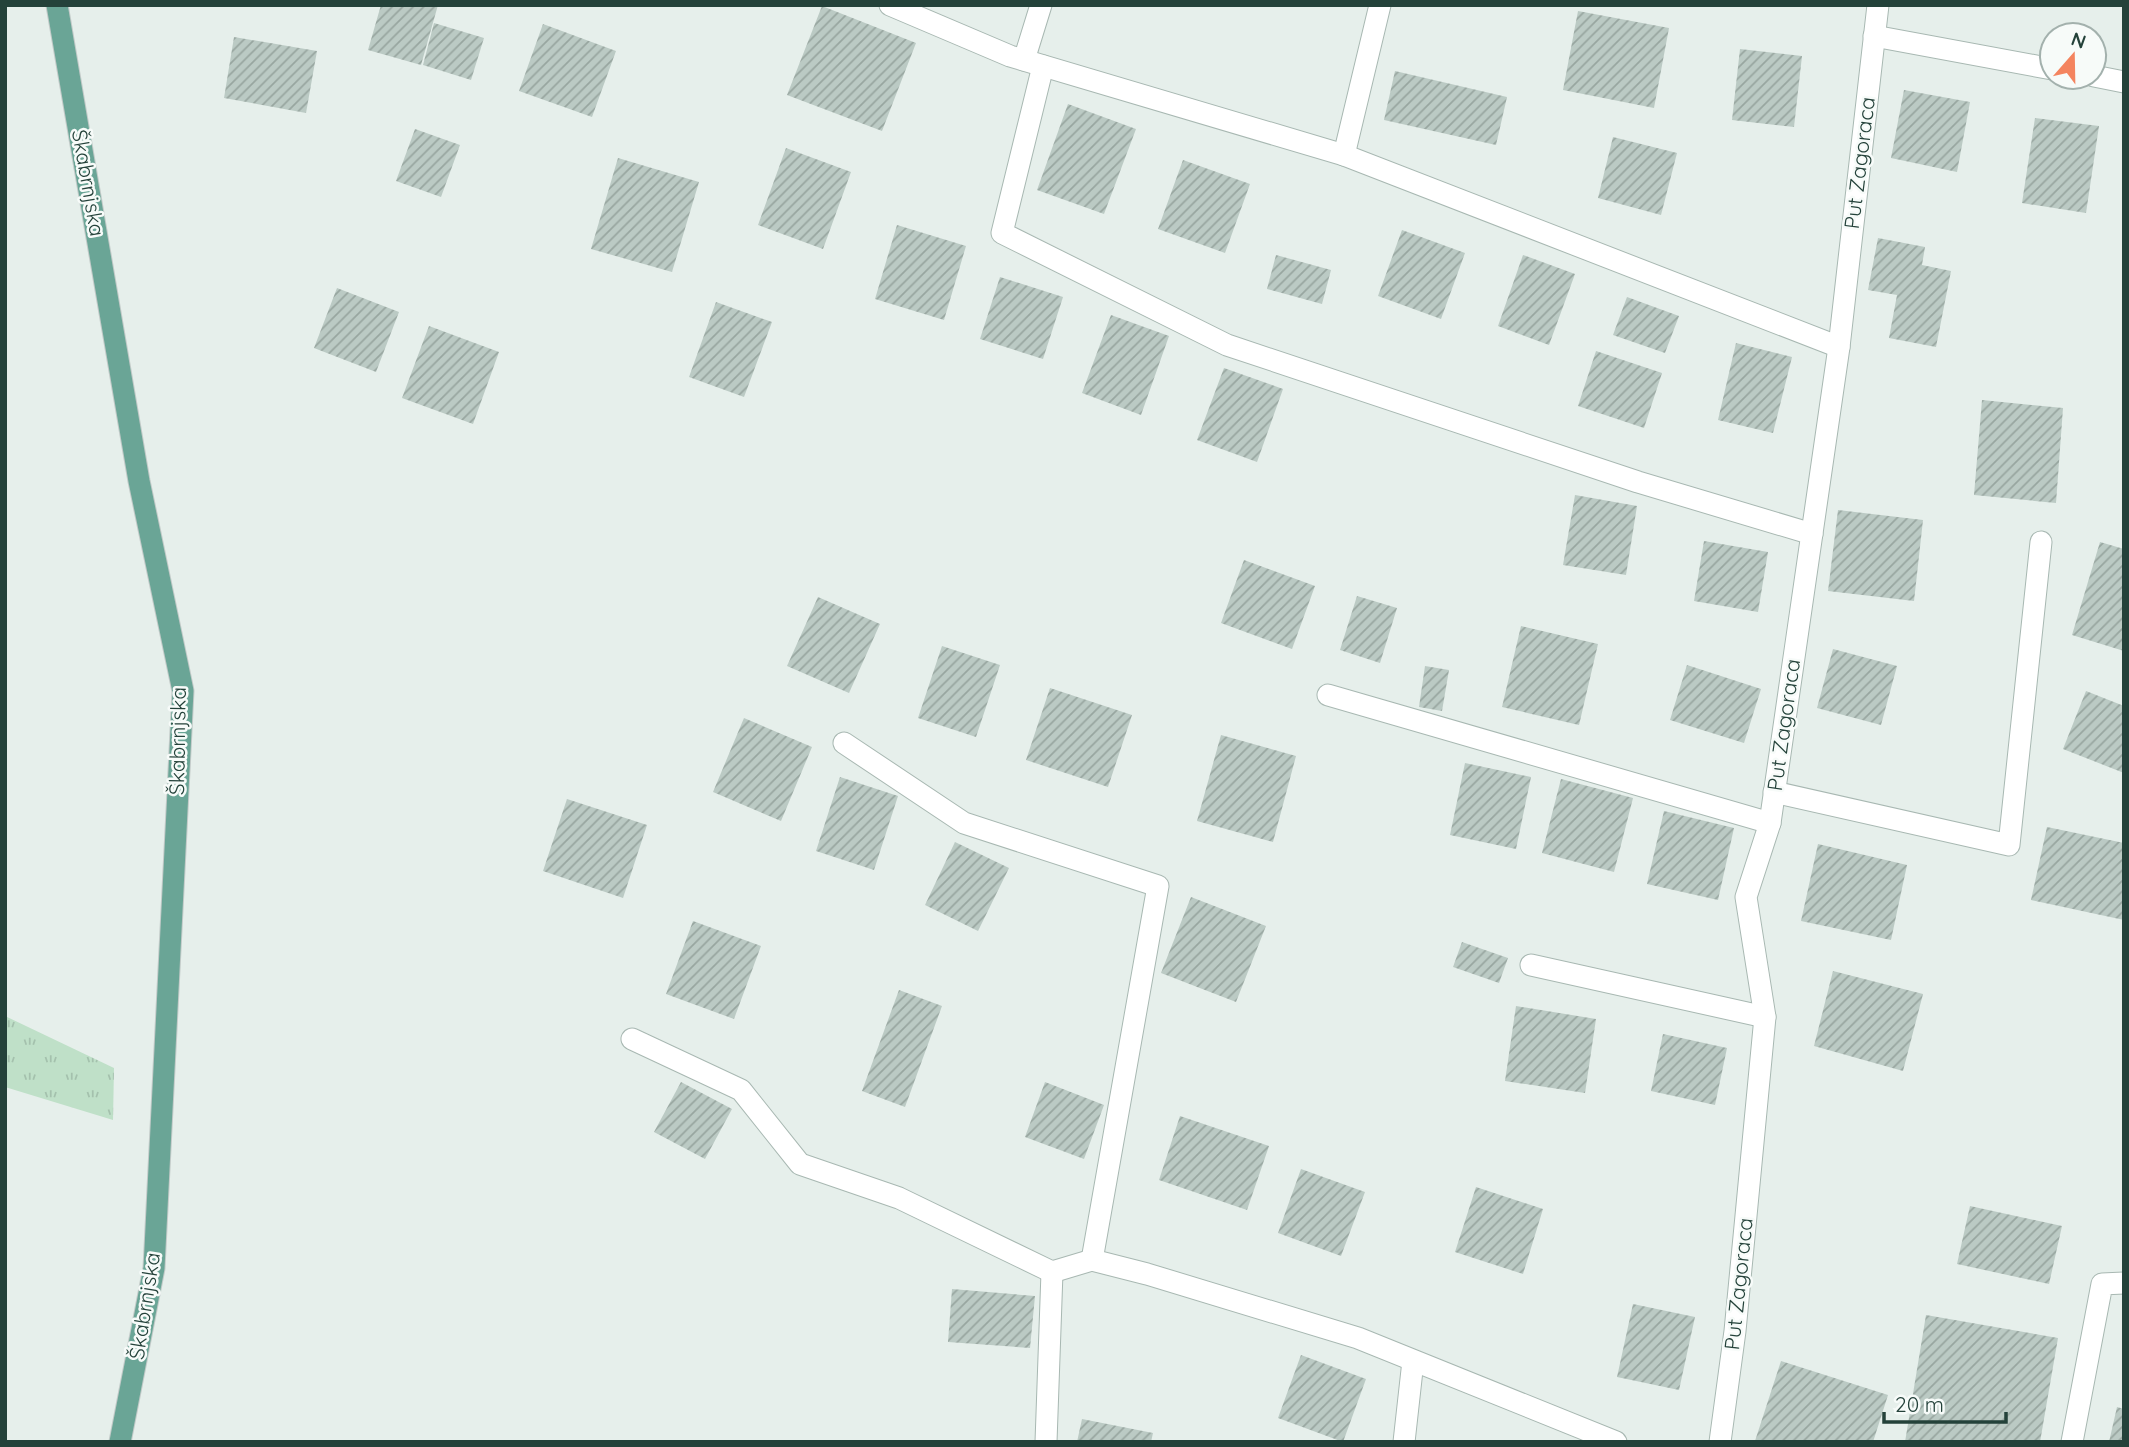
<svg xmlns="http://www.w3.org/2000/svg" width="2129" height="1447" font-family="Quicksand,sans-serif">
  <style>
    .grass { fill: url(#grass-tufts) }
    .building { fill: url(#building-hatch) }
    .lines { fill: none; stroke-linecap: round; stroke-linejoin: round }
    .minor-casing { stroke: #a8b8b2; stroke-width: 23 }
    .major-casing { stroke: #c2cac8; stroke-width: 23 }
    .minor { stroke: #fff; stroke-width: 21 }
    .major { stroke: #6aa596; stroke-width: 21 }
    .labels { text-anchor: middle; stroke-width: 5; stroke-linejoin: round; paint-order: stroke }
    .street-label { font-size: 21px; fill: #24423a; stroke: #f7fbf9 }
  </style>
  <defs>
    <pattern id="grass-tufts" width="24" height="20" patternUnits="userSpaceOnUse" patternTransform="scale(1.75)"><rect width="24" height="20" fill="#bfe0c8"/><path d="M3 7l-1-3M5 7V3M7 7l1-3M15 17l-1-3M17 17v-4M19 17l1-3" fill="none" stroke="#a4c1ad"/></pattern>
    <pattern id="building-hatch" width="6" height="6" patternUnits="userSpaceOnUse" patternTransform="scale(1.75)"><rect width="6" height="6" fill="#bbcac4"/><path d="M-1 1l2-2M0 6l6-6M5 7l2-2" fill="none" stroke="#98a6a0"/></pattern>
  </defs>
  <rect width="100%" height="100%" fill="#e6efeb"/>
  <polygon class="grass" points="5,1016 114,1068 113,1120 5,1087"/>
  <g class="building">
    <polygon points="381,5 438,5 421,65 368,50"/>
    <polygon points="822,6 916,43 882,131 787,95"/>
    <polygon points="1578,11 1669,28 1654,108 1563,90"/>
    <polygon points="434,23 484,38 471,80 423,65"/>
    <polygon points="543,24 616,51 592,117 519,91"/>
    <polygon points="234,37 317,51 306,113 224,98"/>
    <polygon points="1740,49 1802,56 1794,127 1732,120"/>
    <polygon points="1395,71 1507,97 1496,145 1384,120"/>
    <polygon points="1904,90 1970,102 1957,172 1891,158"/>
    <polygon points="1068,104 1136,129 1104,214 1037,190"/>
    <polygon points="2035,118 2099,126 2086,213 2022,203"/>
    <polygon points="415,129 460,145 441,197 396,181"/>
    <polygon points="1613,137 1677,153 1661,215 1598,198"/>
    <polygon points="786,148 851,172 823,249 758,225"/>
    <polygon points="618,158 699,182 672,272 591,249"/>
    <polygon points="1183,160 1250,184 1225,253 1158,229"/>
    <polygon points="897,225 966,246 944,320 875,299"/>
    <polygon points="1402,230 1465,253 1441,319 1378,296"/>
    <polygon points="1878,238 1925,247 1922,265 1951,271 1936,347 1889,338 1897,295 1868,290"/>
    <polygon points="1276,255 1331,270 1322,304 1267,289"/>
    <polygon points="1523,255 1575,274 1549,345 1498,326"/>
    <polygon points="1000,277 1063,297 1043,359 980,339"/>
    <polygon points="337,288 399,312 376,372 314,348"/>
    <polygon points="1627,297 1679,316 1665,353 1613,335"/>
    <polygon points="716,302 772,322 744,397 689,377"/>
    <polygon points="1111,315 1169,336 1141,415 1082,393"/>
    <polygon points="429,326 499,352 473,424 402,398"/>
    <polygon points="1736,343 1792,357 1773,433 1718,420"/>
    <polygon points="1596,351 1662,373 1644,428 1578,406"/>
    <polygon points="1224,368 1283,389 1257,462 1197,440"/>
    <polygon points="1982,400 2063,408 2056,503 1974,495"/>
    <polygon points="1575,495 1637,506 1626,575 1563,565"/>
    <polygon points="1838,510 1923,520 1914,601 1828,591"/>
    <polygon points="1704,541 1768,552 1758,612 1694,601"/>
    <polygon points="2100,542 2124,549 2124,651 2072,635"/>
    <polygon points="1244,560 1315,586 1292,649 1221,623"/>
    <polygon points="1357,596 1397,608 1380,663 1340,650"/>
    <polygon points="818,597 880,624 849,693 787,666"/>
    <polygon points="1521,626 1598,644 1579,725 1502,707"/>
    <polygon points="942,646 1000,665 976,737 918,718"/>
    <polygon points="1833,649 1897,666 1881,725 1817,708"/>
    <polygon points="1687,665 1761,689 1744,743 1670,720"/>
    <polygon points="1425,666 1449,670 1442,711 1419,707"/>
    <polygon points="1050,688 1132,715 1108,787 1026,760"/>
    <polygon points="2086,691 2124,706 2124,773 2063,749"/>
    <polygon points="744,718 812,747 781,821 713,792"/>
    <polygon points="1221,735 1296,756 1273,842 1197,821"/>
    <polygon points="1465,763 1531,777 1516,849 1450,835"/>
    <polygon points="840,777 898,796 874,870 816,851"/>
    <polygon points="1561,779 1633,798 1614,872 1542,853"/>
    <polygon points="567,799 647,825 623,898 543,871"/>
    <polygon points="1664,811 1734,828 1718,900 1647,884"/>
    <polygon points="2047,827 2124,843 2124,920 2031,900"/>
    <polygon points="955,842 1009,868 978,931 925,905"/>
    <polygon points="1818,844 1907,865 1891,940 1801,921"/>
    <polygon points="1191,897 1266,926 1236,1002 1161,973"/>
    <polygon points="693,921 761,946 734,1019 666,994"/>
    <polygon points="1462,942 1508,958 1499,983 1453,967"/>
    <polygon points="1833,971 1923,994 1903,1071 1814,1046"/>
    <polygon points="899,990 942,1006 905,1107 862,1091"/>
    <polygon points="1516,1006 1596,1019 1585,1093 1505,1081"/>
    <polygon points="1663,1034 1727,1048 1715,1105 1651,1091"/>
    <polygon points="681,1082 732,1109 705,1159 654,1132"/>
    <polygon points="1045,1082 1104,1105 1084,1159 1025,1137"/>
    <polygon points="1180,1116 1269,1146 1247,1210 1159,1180"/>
    <polygon points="1301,1169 1365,1192 1341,1256 1278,1233"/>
    <polygon points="1476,1187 1543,1209 1523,1274 1455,1252"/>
    <polygon points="1970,1206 2062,1226 2049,1284 1957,1264"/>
    <polygon points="952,1289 1035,1296 1030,1348 948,1342"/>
    <polygon points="1633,1304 1695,1317 1679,1390 1617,1377"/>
    <polygon points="1926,1315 2058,1338 2040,1442 1905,1442"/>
    <polygon points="1301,1355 1366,1379 1343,1442 1278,1418"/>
    <polygon points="1781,1361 1888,1395 1873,1442 1755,1441"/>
    <polygon points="2117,1407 2124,1409 2124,1442 2109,1442"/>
    <polygon points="1082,1419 1153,1433 1151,1442 1077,1442"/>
  </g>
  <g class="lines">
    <g class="minor-casing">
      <g id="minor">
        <polyline points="890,5 1010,56 1344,155 1839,347"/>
        <polyline points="1874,36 2052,69"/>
        <polyline points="1024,60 1041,5"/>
        <polyline points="1043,66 1002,233 1227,345 1638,482 1812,534"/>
        <polyline points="2094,76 2124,82"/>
        <polyline points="1344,155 1380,5"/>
        <polyline points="1328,695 1770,823"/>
        <polyline points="844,743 964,823 1158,886 1092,1260"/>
        <polyline points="1774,792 2009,845 2041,542"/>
        <polyline points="1531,965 1765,1017"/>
        <polyline points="632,1039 741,1090 800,1164 899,1198 1052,1272 1092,1260 1147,1274 1358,1338 1616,1442"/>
        <polyline points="1046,1442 1052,1272"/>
        <polyline points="1404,1442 1413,1361"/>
        <polyline points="1720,1442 1735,1331 1765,1017 1746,897 1770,823 1839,347 1878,5"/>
        <polyline points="2072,1442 2102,1284 2124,1283"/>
      </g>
    </g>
    <g class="major-casing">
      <polyline id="major" points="57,5 139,481 183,691 154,1268 120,1442"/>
    </g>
    <use href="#minor" class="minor"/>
    <use href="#major" class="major"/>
  </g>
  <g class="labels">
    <g class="street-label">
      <text transform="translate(1860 163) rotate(-83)" y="7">Put Zagoraca</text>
      <text transform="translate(88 183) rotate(80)" y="7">Škabrnjska</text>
      <text transform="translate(1784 725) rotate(-82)" y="7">Put Zagoraca</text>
      <text transform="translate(178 741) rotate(-89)" y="7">Škabrnjska</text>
      <text transform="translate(1739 1284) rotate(-84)" y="7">Put Zagoraca</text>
      <text transform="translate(145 1306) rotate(-81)" y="7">Škabrnjska</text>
    </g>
  </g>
  <rect width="2129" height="1447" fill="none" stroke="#24423a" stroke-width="14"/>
  <g transform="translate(2073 56) rotate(20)"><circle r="33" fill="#f7fbf9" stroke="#a3b1ad" stroke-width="2"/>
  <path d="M0-5L12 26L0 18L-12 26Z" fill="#f4845f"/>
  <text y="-10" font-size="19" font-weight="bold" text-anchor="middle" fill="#24423a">N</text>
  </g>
  <path d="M1884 1412v10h122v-10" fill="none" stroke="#24423a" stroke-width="3.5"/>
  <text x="1895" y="1412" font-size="21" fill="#24423a" stroke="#f7fbf9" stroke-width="5" paint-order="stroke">20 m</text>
</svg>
